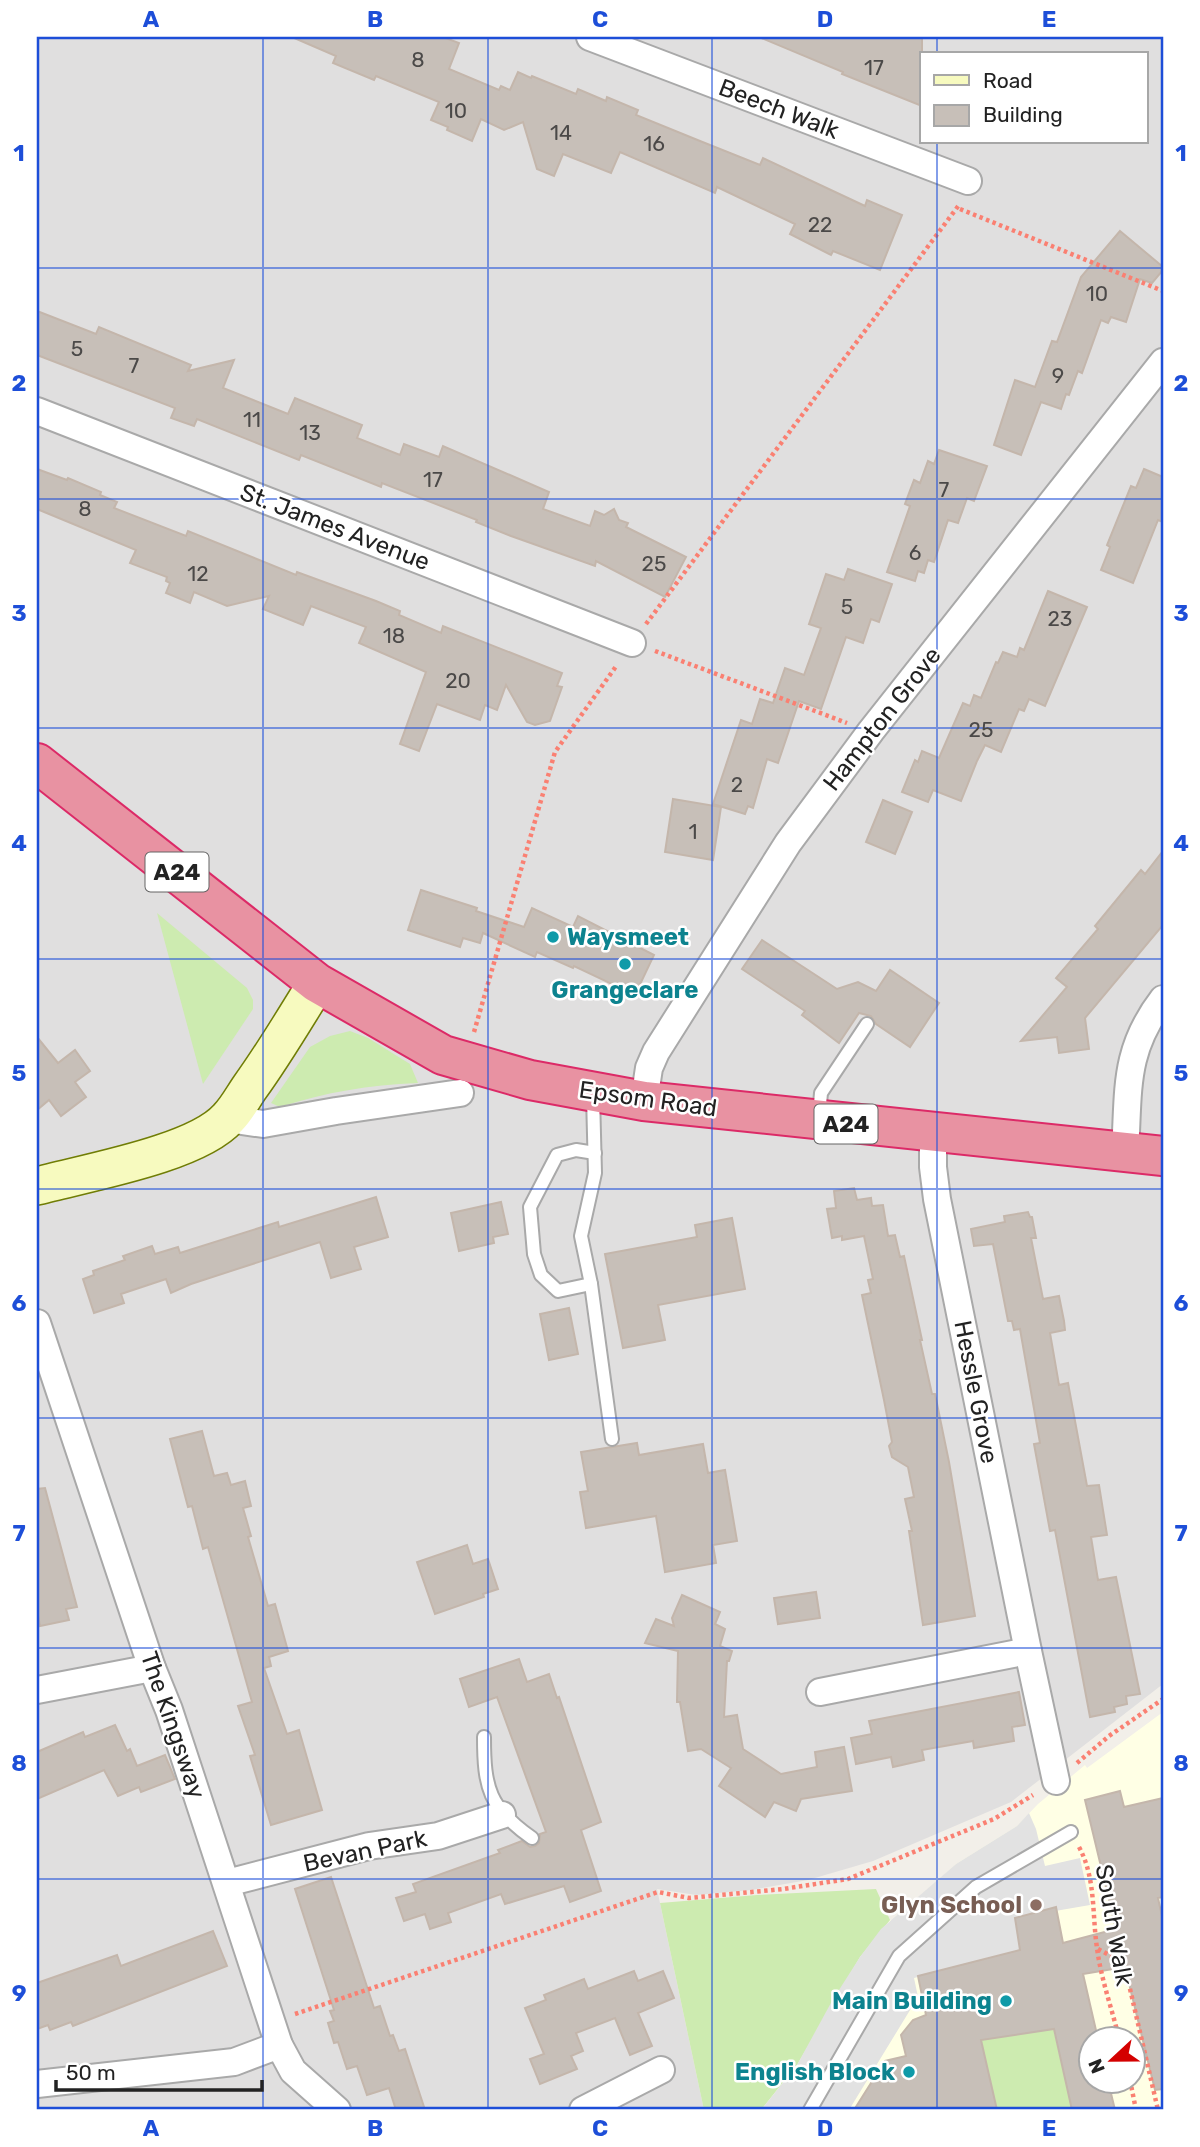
<svg xmlns="http://www.w3.org/2000/svg" width="1200" height="2147" font-family="Rubik,sans-serif">
  <style>
    .residential { fill: #e0dfdf; fill-rule: evenodd }
    .education { fill: #ffffe5; fill-rule: evenodd }
    .grass { fill: #cdebb0 }
    .parking { fill: #e2e2e2 }
    .building { fill: #c7bfb8; stroke: #c4b6ab; stroke-width: 2 }
    .lines { fill: none; stroke-linecap: round; stroke-linejoin: round }
    .lane-casing { stroke: #a9a9a9; stroke-width: 16 }
    .street-casing { stroke: #a9a9a9; stroke-width: 30 }
    .secondary-casing { stroke: #707d05; stroke-width: 40 }
    .highway-casing { stroke: #dc2a67; stroke-width: 42 }
    .path { stroke: #fa8072; stroke-width: 4.5; stroke-dasharray: 3.5 3.5; stroke-linecap: butt }
    .lane { stroke: #fff; stroke-width: 12 }
    .street { stroke: #fff; stroke-width: 26 }
    .secondary { stroke: #f7fabf; stroke-width: 37 }
    .highway { stroke: #e892a2; stroke-width: 38 }
    .grid { fill: none; stroke: #1d4ed8; stroke-width: 2; stroke-opacity: 0.55 }
    .culture-dot { fill: #0f9aa8; stroke: #fff; stroke-width: 2.5 }
    .education-dot { fill: #8d6e63; stroke: #fff; stroke-width: 2.5 }
    .labels { text-anchor: middle; stroke-width: 5; stroke-linejoin: round; paint-order: stroke }
    .number-label { font-size: 21px; fill: #4b4948 }
    .shield { fill: #fff; stroke: #646464; stroke-width: 2 }
    .shield-label { font-size: 23px; font-weight: bold; fill: #222 }
    .street-label { font-size: 24px; fill: #222; stroke: #fff }
    .culture-label { font-size: 24px; font-weight: bold; fill: #0d838f; stroke: #fff; text-anchor: end }
    .education-label { font-size: 24px; font-weight: bold; fill: #785e54; stroke: #fff; text-anchor: end }
    .neatline { fill: none; stroke: #1d4ed8; stroke-width: 2.5 }
    .grid-label { font-size: 23px; text-anchor: middle; font-weight: bold; fill: #1d4ed8 }
  </style>
  <rect width="100%" height="100%" fill="#f2efe9"/>
  <path class="residential" d="M37,37H1163V1684L1011,1802L873,1861L808,1880L751,1890L696,1895L657,1889L704,2110H37ZM922,54H1146V142H922Z"/>
  <path class="education" d="M1163,1712V2110H761L890,1920L892,1921L956,1864L1017,1826L1038,1804L1085,1765L1087,1768ZM1092,2038H1134V2080H1092Z"/>
  <g class="grass">
    <polygon points="157,913 247,988 253,1000 253,1009 203,1084"/>
    <path d="M350,1031L368,1038L410,1064L418,1083C368,1085 327,1092 280,1107L271,1103L310,1047L330,1036Z"/>
    <polygon points="876,1889 890,1920 860,1957 797,2065 761,2110 704,2110 660,1903 757,1895"/>
    <polygon points="1051,2018 1072,2110 997,2110 979,2033"/>
  </g>
  <polygon class="parking" points="1029,1813 1036,1829 1045,1866 1080,1858 1090,1905 1015,1918 1020,1950 914,1978 918,1997 849,2110 761,2110 797,2065 832,2001 860,1957 881,1929 956,1864 1017,1826"/>
  <g class="building">
    <polygon points="292,37 443,37 459,43 449,69 499,90 501,86 510,90 518,72 531,78 532,76 576,94 578,89 606,101 607,97 638,110 636,115 700,141 760,165 763,158 865,206 867,200 902,215 880,270 833,251 831,255 790,234 795,224 717,187 715,193 620,152 611,173 563,154 554,176 537,169 523,122 504,130 481,119 472,141 447,130 448,127 431,120 439,102 376,76 374,80 333,63 336,56"/>
    <polygon points="759,37 922,37 922,106 842,74 843,72"/>
    <polygon points="1120,231 1163,267 1163,270 1152,283 1140,279 1126,322 1111,317 1108,323 1101,320 1082,373 1078,371 1069,395 1066,394 1061,409 1041,402 1021,455 994,445 1015,380 1035,387 1052,341 1057,342 1081,277"/>
    <polygon points="37,311 96,334 99,327 191,365 188,371 234,360 223,388 288,414 295,398 362,425 357,438 400,455 404,444 439,457 443,446 549,492 543,509 590,526 595,511 604,515 614,509 619,520 628,523 626,527 686,557 665,597 596,561 595,566 511,536 476,522 477,520 382,483 381,487 301,455 299,460 197,419 194,426 171,418 175,408 37,355"/>
    <polygon points="939,450 987,466 974,501 967,498 958,523 948,520 934,562 928,560 924,573 918,571 915,581 887,572 910,506 905,504 914,480 920,483 928,461 934,464"/>
    <polygon points="37,469 67,480 68,478 101,492 100,495 117,502 114,508 186,536 188,531 296,575 297,572 376,601 400,611 399,615 441,633 443,626 562,673 557,686 562,687 550,721 535,725 527,722 506,685 497,710 485,705 480,720 437,704 419,751 400,744 426,672 359,643 366,627 311,606 303,625 263,609 269,596 227,606 194,592 190,603 166,593 170,583 166,581 167,577 130,563 136,550 37,509"/>
    <polygon points="1144,469 1163,477 1163,522 1158,520 1133,583 1101,570 1110,547 1107,545 1131,486 1136,488"/>
    <polygon points="848,569 892,584 879,622 871,619 863,643 846,637 821,709 799,701 778,763 767,759 753,808 748,806 745,814 713,804 741,720 752,724 760,699 773,703 785,668 804,675 821,628 809,624 826,574 844,580"/>
    <polygon points="1048,591 1087,607 1045,706 1029,699 1024,711 1019,709 1001,752 985,745 977,761 961,801 933,790 928,802 902,792 915,760 918,762 922,751 939,758 963,703 970,706 974,695 981,698 996,662 998,663 1003,652 1017,657 1020,648 1024,650"/>
    <polygon points="673,799 721,807 713,860 665,852"/>
    <polygon points="883,800 912,812 895,854 866,842"/>
    <polygon points="1163,851 1163,925 1085,1018 1089,1049 1059,1053 1057,1037 1021,1041 1067,987 1056,978 1098,929 1095,926 1141,870 1145,874"/>
    <polygon points="421,890 477,908 476,911 524,927 532,908 573,927 578,916 654,955 635,995 574,966 573,968 537,952 535,957 483,933 480,943 463,938 460,947 408,930"/>
    <polygon points="762,940 837,989 858,982 876,991 890,970 939,1003 910,1047 876,1024 871,1016 859,1013 839,1043 802,1015 805,1011 742,969"/>
    <polygon points="37,1037 58,1063 75,1050 90,1071 75,1082 86,1097 61,1116 49,1100 37,1110"/>
    <polygon points="854,1188 857,1200 871,1198 872,1206 883,1205 888,1236 895,1235 900,1257 904,1256 922,1340 920,1340 932,1394 935,1394 949,1462 975,1616 923,1625 909,1531 912,1531 905,1499 914,1497 908,1467 892,1457 889,1446 892,1442 884,1400 862,1295 871,1293 868,1280 873,1279 864,1236 842,1240 842,1236 832,1238 827,1209 836,1208 834,1191"/>
    <polygon points="376,1197 388,1237 354,1247 361,1269 331,1278 320,1242 191,1284 171,1293 166,1279 121,1294 124,1303 94,1313 83,1279 94,1275 93,1271 125,1260 123,1256 152,1246 155,1254 178,1247 180,1253 278,1222 279,1227"/>
    <polygon points="501,1202 508,1234 493,1237 494,1243 459,1251 451,1213"/>
    <polygon points="1028,1212 1030,1217 1032,1217 1036,1238 1031,1238 1043,1299 1059,1296 1064,1321 1065,1330 1050,1333 1059,1385 1068,1383 1087,1486 1099,1485 1107,1535 1091,1537 1098,1580 1116,1577 1140,1694 1126,1696 1127,1704 1114,1707 1115,1712 1090,1717 1055,1530 1050,1531 1034,1444 1040,1443 1020,1329 1014,1330 1012,1321 1008,1321 993,1244 974,1246 971,1229 1005,1222 1004,1216"/>
    <polygon points="732,1218 745,1289 658,1305 665,1340 623,1348 605,1254 697,1237 695,1225"/>
    <polygon points="569,1308 578,1354 549,1360 540,1314"/>
    <polygon points="202,1431 214,1476 227,1473 231,1485 245,1481 251,1506 243,1508 251,1536 248,1537 268,1606 275,1604 288,1651 269,1657 271,1666 264,1668 287,1734 299,1730 322,1810 271,1825 250,1756 255,1755 238,1706 252,1702 208,1547 203,1549 192,1506 188,1507 170,1439"/>
    <polygon points="637,1443 639,1455 703,1444 708,1473 725,1470 737,1541 713,1545 716,1563 665,1572 656,1516 586,1528 580,1492 588,1491 581,1452"/>
    <polygon points="45,1488 77,1607 66,1609 69,1620 40,1626 37,1610 37,1489"/>
    <polygon points="467,1545 473,1564 488,1559 498,1589 483,1594 484,1597 435,1614 417,1562"/>
    <polygon points="816,1592 820,1618 778,1624 774,1598"/>
    <polygon points="682,1595 720,1612 715,1624 725,1629 720,1646 732,1651 729,1661 727,1661 724,1717 737,1715 743,1749 781,1774 817,1767 815,1752 844,1747 852,1791 801,1799 796,1811 774,1802 765,1817 719,1786 731,1768 701,1749 688,1751 680,1702 677,1702 678,1651 645,1643 656,1619 674,1626 672,1618"/>
    <polygon points="519,1659 527,1682 549,1674 557,1698 559,1697 601,1822 581,1830 601,1891 570,1902 564,1886 505,1904 501,1894 448,1913 451,1922 430,1929 425,1914 404,1921 396,1898 416,1892 413,1884 500,1853 498,1850 522,1841 530,1847 535,1846 539,1843 540,1834 546,1832 497,1697 469,1707 460,1679"/>
    <polygon points="1019,1692 1025,1725 1012,1727 1014,1741 974,1748 973,1741 922,1750 924,1760 893,1767 891,1757 856,1764 851,1738 872,1734 869,1721"/>
    <polygon points="115,1725 127,1751 130,1749 137,1766 165,1755 175,1779 141,1792 139,1787 118,1796 104,1770 37,1799 37,1752 83,1732 85,1737"/>
    <polygon points="1120,1791 1124,1807 1163,1798 1163,1897 1158,1898 1163,1921 1163,2089 1155,2090 1125,1967 1083,1974 1098,2039 1091,2039 1091,2081 1108,2081 1115,2110 1072,2110 1054,2029 981,2040 997,2110 854,2110 885,2061 906,2056 901,2035 913,2020 926,2015 918,1976 1020,1950 1015,1918 1056,1907 1063,1943 1116,1929 1085,1800"/>
    <polygon points="331,1877 374,2008 380,2006 390,2036 393,2035 399,2051 405,2049 425,2110 396,2110 389,2088 367,2095 357,2066 347,2069 338,2042 334,2043 328,2023 334,2021 330,2011 334,2010 295,1889"/>
    <polygon points="213,1931 227,1966 73,2026 71,2022 50,2030 48,2025 37,2029 37,1983 117,1955 121,1966"/>
    <polygon points="634,1971 638,1981 663,1971 674,1998 638,2013 652,2046 630,2055 615,2018 576,2033 583,2051 571,2056 577,2069 540,2084 530,2059 544,2054 525,2008 546,2000 544,1995 584,1979 588,1989"/>
  </g>
  <g class="lines">
    <g class="lane-casing">
      <g id="lane">
        <polyline points="593,1096 595,1173 581,1236 591,1284 612,1439"/>
        <polyline points="819,1115 821,1093 867,1024"/>
        <polyline points="591,1284 558,1291 541,1275 534,1254 530,1207 557,1155 576,1150 595,1153"/>
        <path d="M484,1737C484,1788 489,1808 532,1838"/>
        <polyline points="810,2110 899,1956 976,1887 1071,1832"/>
      </g>
    </g>
    <g class="street-casing">
      <g id="street">
        <polyline points="590,37 968,181"/>
        <polyline points="37,411 632,643"/>
        <polyline points="644,1101 649,1068 656,1052 788,843 871,731 1163,362"/>
        <polyline points="228,1119 263,1124 336,1111 460,1093"/>
        <polyline points="933,1133 933,1167 937,1199 1028,1651 1056,1781"/>
        <path d="M1125,1151C1129,1090 1123,1051 1163,999"/>
        <polyline points="37,1323 152,1668 169,1710 279,2045 293,2071 337,2110"/>
        <polyline points="37,1690 152,1668"/>
        <polyline points="820,1692 1028,1651"/>
        <polyline points="227,1883 369,1846 438,1836 502,1815"/>
        <polyline points="37,2084 234,2062 279,2045"/>
        <polyline points="583,2110 661,2070"/>
      </g>
    </g>
    <g class="secondary-casing">
      <path id="secondary" d="M37,1186C85,1173 196,1154 228,1118C237,1109 243,1097 250,1087C274,1054 295,1018 317,983"/>
    </g>
    <g class="highway-casing">
      <polyline id="highway" points="37,763 317,983 443,1055 530,1080 644,1101 1163,1156"/>
    </g>
    <g class="path">
      <polyline points="960,209 1163,291"/>
      <polyline points="646,624 959,205"/>
      <polyline points="655,651 847,723"/>
      <polyline points="474,1032 555,752 617,665"/>
      <polyline points="1077,1763 1109,1736 1163,1699"/>
      <path d="M1079,1847C1096,1878 1092,1915 1097,1948C1101,1979 1112,2009 1119,2038"/>
      <polyline points="1098,1949 1124,1963 1158,2110"/>
      <polyline points="295,2014 658,1892 689,1898 783,1889 848,1879 994,1819 1033,1795"/>
      <polyline points="1130,2080 1136,2110"/>
    </g>
    <use href="#lane" class="lane"/>
    <use href="#street" class="street"/>
    <use href="#secondary" class="secondary"/>
    <use href="#highway" class="highway"/>
  </g>
  <path class="grid" d="M263,37V2110M488,37V2110M712,37V2110M937,37V54M937,142V2110M37,268H1163M37,499H1163M37,728H1163M37,959H1163M37,1189H1163M37,1418H1163M37,1648H1163M37,1879H1163"/>
  <g class="culture-dot">
    <circle cx="553" cy="937" r="7"/>
    <circle cx="625" cy="964" r="7"/>
    <circle cx="1006" cy="2001" r="7"/>
    <circle cx="909" cy="2072" r="7"/>
  </g>
  <circle class="education-dot" cx="1036" cy="1905" r="7"/>
  <g class="labels">
    <g class="number-label">
      <text x="418" y="67">8</text>
      <text x="874" y="75">17</text>
      <text x="456" y="118">10</text>
      <text x="561" y="140">14</text>
      <text x="654" y="151">16</text>
      <text x="820" y="232">22</text>
      <text x="1097" y="301">10</text>
      <text x="77" y="356">5</text>
      <text x="134" y="373">7</text>
      <text x="1058" y="383">9</text>
      <text x="252" y="427">11</text>
      <text x="310" y="440">13</text>
      <text x="433" y="487">17</text>
      <text x="944" y="497">7</text>
      <text x="85" y="516">8</text>
      <text x="915" y="560">6</text>
      <text x="654" y="571">25</text>
      <text x="198" y="581">12</text>
      <text x="847" y="614">5</text>
      <text x="1060" y="626">23</text>
      <text x="394" y="643">18</text>
      <text x="458" y="688">20</text>
      <text x="981" y="737">25</text>
      <text x="737" y="792">2</text>
      <text x="693" y="839">1</text>
    </g>
    <g class="shield">
      <rect x="145.5" y="852.5" width="63" height="39" rx="5"/>
      <rect x="814.5" y="1104.5" width="63" height="39" rx="5"/>
    </g>
    <g class="shield-label">
      <text x="177" y="880">A24</text>
      <text x="846" y="1132">A24</text>
    </g>
    <g class="street-label">
      <text transform="translate(779 109) rotate(21)" y="8">Beech Walk</text>
      <text transform="translate(335 527) rotate(21)" y="8">St. James Avenue</text>
      <text transform="translate(882 719) rotate(-52)" y="8">Hampton Grove</text>
      <text transform="translate(648 1099) rotate(8)" y="8">Epsom Road</text>
      <text transform="translate(976 1392) rotate(79)" y="8">Hessle Grove</text>
      <text transform="translate(173 1725) rotate(71)" y="8">The Kingsway</text>
      <text transform="translate(365 1851) rotate(-12)" y="8">Bevan Park</text>
      <text transform="translate(1114 1925) rotate(80)" y="8">South Walk</text>
    </g>
    <g class="culture-label">
      <text x="567" y="945" text-anchor="start">Waysmeet</text>
      <text x="625" y="998" text-anchor="middle">Grangeclare</text>
      <text x="992" y="2009">Main Building</text>
      <text x="895" y="2080">English Block</text>
    </g>
    <g class="education-label">
      <text x="1022" y="1913">Glyn School</text>
    </g>
  </g>
  <rect width="1200" height="2147" fill="none" stroke="#ffffff" stroke-width="77"/>
  <rect x="920" y="52" width="228" height="91" fill="#ffffff" stroke="#a7a7a7" stroke-width="2"/>
  <rect x="934" y="75" width="35" height="10" fill="#f7fabf" stroke="#a7a7a7" stroke-width="2"/>
  <text x="983" y="88" font-size="21" fill="#222222">Road</text>
  <rect x="934" y="105" width="35" height="21" fill="#c7bfb8" stroke="#a7a7a7" stroke-width="2"/>
  <text x="983" y="122" font-size="21" fill="#222222">Building</text>
  <g transform="translate(1112 2060) rotate(248)"><circle r="33" fill="#ffffff" stroke="#a7a7a7" stroke-width="2"/>
  <path d="M0-5L12 26L0 18L-12 26Z" fill="#d40000"/>
  <text y="-10" font-size="19" font-weight="bold" text-anchor="middle" fill="#222222">N</text>
  </g>
  <path d="M56 2080v10h206v-10" fill="none" stroke="#222222" stroke-width="3.5"/>
  <text x="66" y="2080" font-size="21" fill="#222222" stroke="#ffffff" stroke-width="5" paint-order="stroke">50 m</text>
  <rect x="38" y="38" width="1124" height="2070" class="neatline"/>
  <g class="grid-label">
    <text x="151" y="27">A</text>
    <text x="375" y="27">B</text>
    <text x="600" y="27">C</text>
    <text x="825" y="27">D</text>
    <text x="1049" y="27">E</text>
    <text x="19" y="161">1</text>
    <text x="1181" y="161">1</text>
    <text x="19" y="391">2</text>
    <text x="1181" y="391">2</text>
    <text x="19" y="621">3</text>
    <text x="1181" y="621">3</text>
    <text x="19" y="851">4</text>
    <text x="1181" y="851">4</text>
    <text x="19" y="1081">5</text>
    <text x="1181" y="1081">5</text>
    <text x="19" y="1311">6</text>
    <text x="1181" y="1311">6</text>
    <text x="19" y="1541">7</text>
    <text x="1181" y="1541">7</text>
    <text x="19" y="1771">8</text>
    <text x="1181" y="1771">8</text>
    <text x="19" y="2001">9</text>
    <text x="1181" y="2001">9</text>
    <text x="151" y="2136">A</text>
    <text x="375" y="2136">B</text>
    <text x="600" y="2136">C</text>
    <text x="825" y="2136">D</text>
    <text x="1049" y="2136">E</text>
  </g>
</svg>
